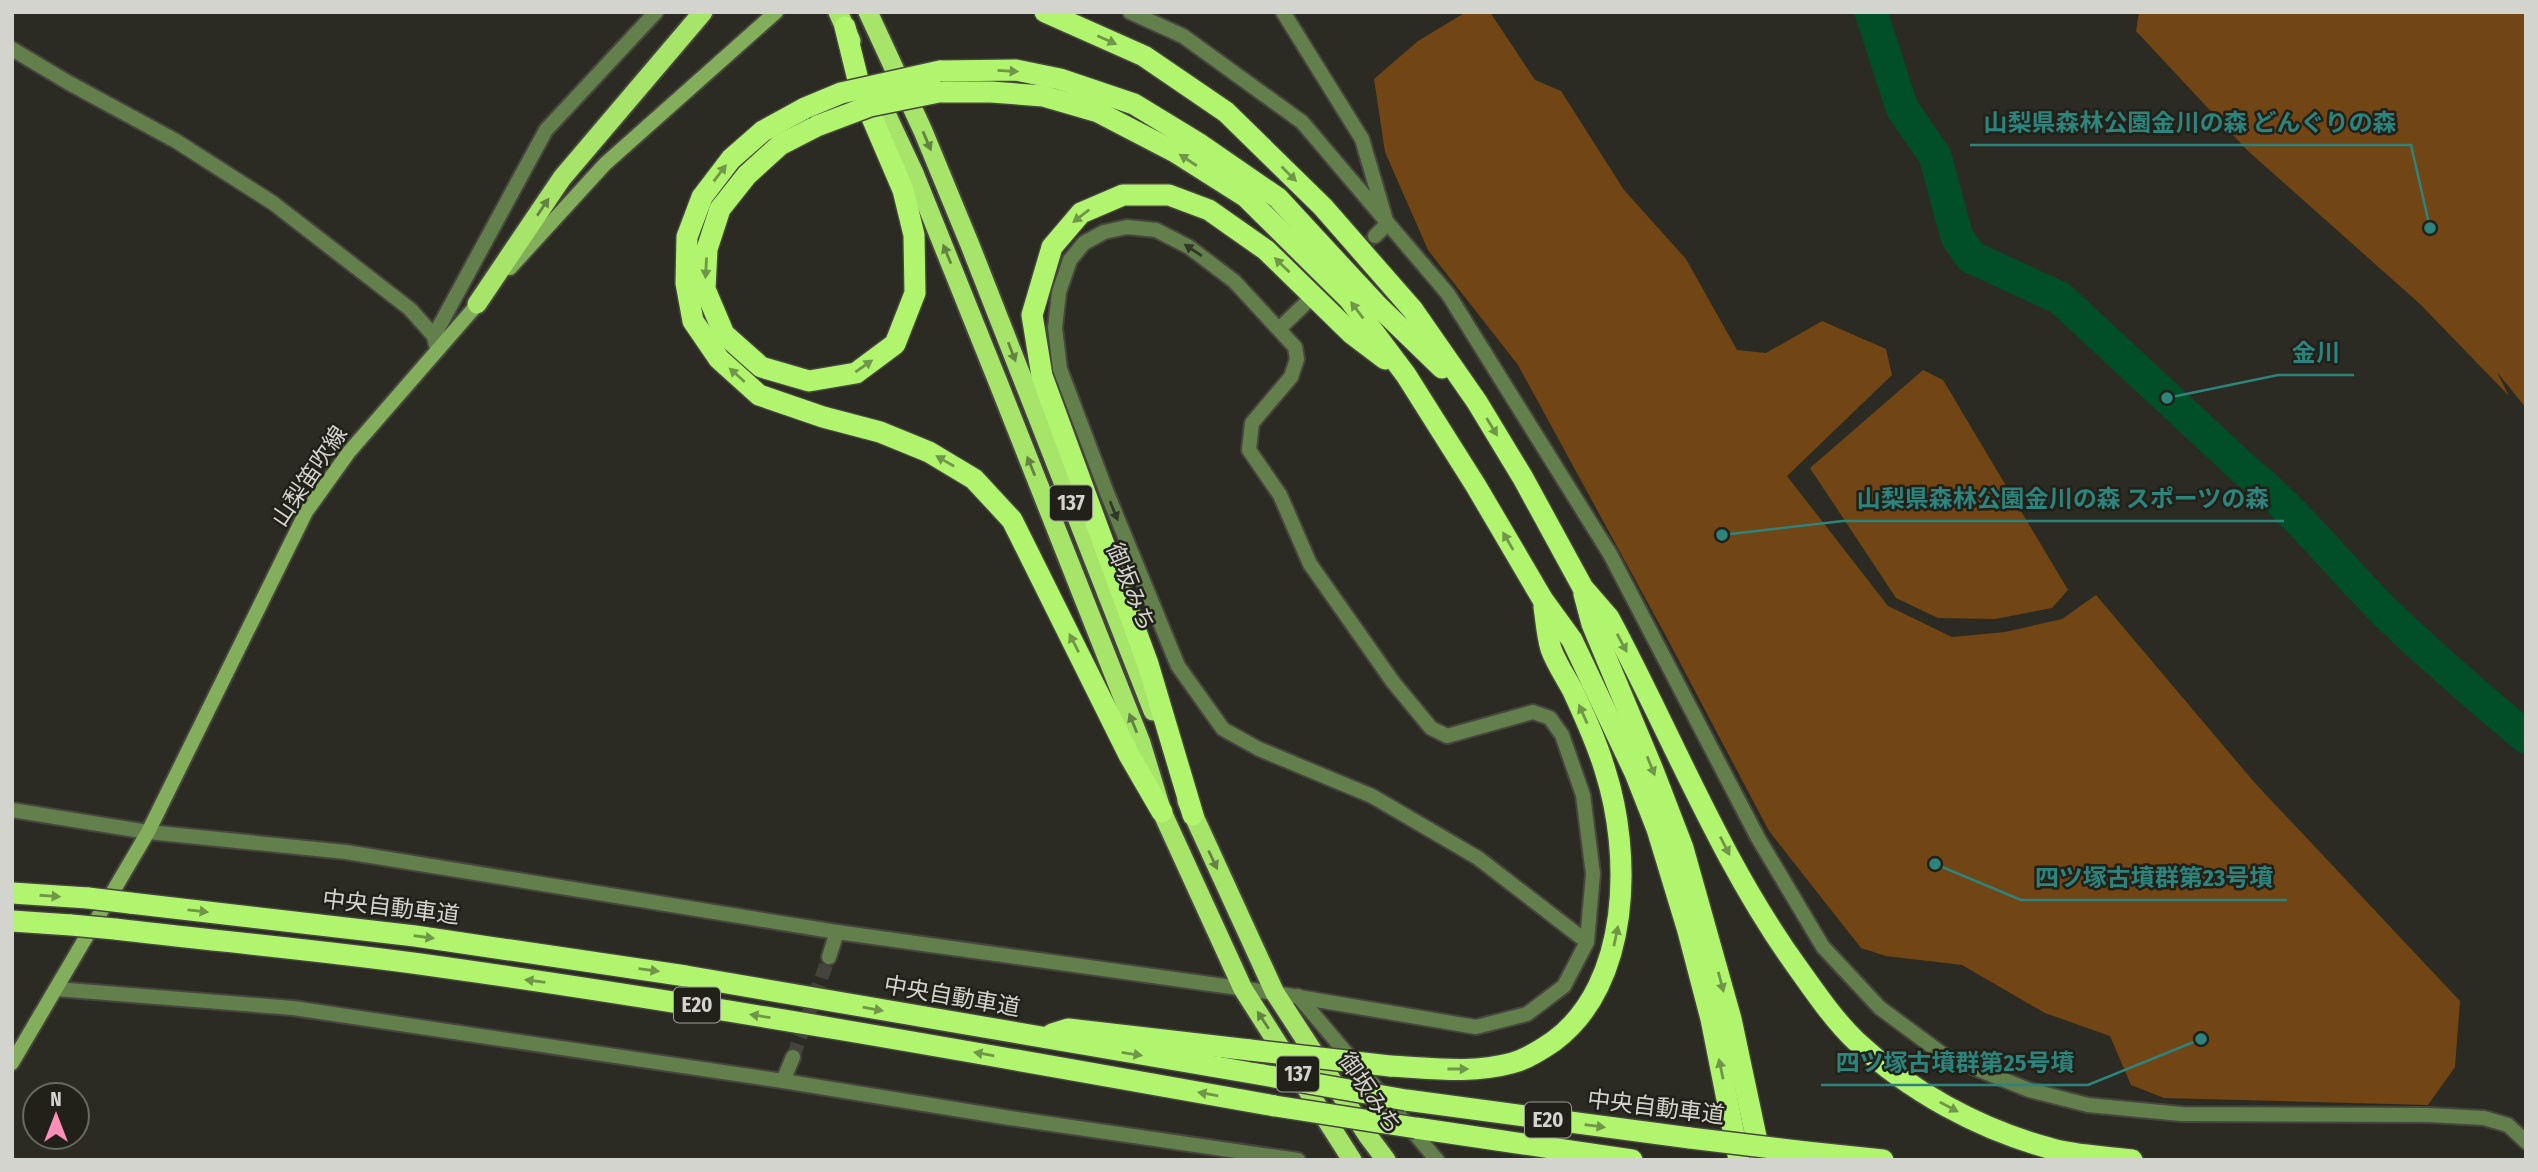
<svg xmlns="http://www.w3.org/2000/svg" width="2538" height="1172" font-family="'Fira Sans Condensed','Noto Sans JP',sans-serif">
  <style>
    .green { fill: #714514 }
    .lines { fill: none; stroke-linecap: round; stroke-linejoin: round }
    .river { stroke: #004f28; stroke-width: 33 }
    .minor-tunnel { stroke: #44443d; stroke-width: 14; stroke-dasharray: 14 7; stroke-linecap: butt }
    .minor-casing { stroke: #46463f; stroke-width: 18 }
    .secondary-casing { stroke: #46463f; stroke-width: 18 }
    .trunk-casing { stroke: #46463f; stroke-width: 23 }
    .motorway-casing { stroke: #46463f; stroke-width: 24 }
    .minor { stroke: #637f4c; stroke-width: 14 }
    .secondary { stroke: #83ae5b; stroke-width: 14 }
    .trunk { stroke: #a6e46a; stroke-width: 19 }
    .motorway { stroke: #b1f56f; stroke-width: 21 }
    .motorway-bridge-casing { stroke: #46463f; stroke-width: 24; stroke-linecap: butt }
    .motorway-bridge { stroke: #b1f56f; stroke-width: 21 }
    .oneway { fill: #709648 }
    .oneway2 { fill: #648242 }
    .oneway3 { fill: #323826 }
    .labels { text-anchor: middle; stroke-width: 5; stroke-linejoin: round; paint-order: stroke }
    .shield { fill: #212119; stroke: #9e9e98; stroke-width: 2 }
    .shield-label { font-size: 21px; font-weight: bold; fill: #d4d4cf }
    .street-label { font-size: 23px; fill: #d4d4cf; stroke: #212119 }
    .leader { fill: none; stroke: #2d847d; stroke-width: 2.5 }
    .callout-dot { fill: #2d847d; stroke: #212119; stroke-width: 2.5 }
    .callout-label { font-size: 24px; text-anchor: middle; font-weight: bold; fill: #2d847d; stroke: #212119; stroke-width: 5; stroke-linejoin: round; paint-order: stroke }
  </style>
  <rect width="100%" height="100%" fill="#2b2b23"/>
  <g class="green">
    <polygon points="1466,12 1490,12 1535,80 1561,91 1624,190 1686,259 1737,350 1766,353 1822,321 1886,349 1892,375 1787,476 1888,606 1952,637 2005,632 2062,619 2096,595 2254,782 2460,1001 2455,1067 2428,1105 2164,1098 2131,1085 2110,1036 2045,1013 1962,965 1886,956 1861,948 1769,831 1667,638 1518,365 1428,250 1385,152 1374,79 1418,41"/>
    <polygon points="2139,12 2526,12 2526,408 2497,372 2509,396 2420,304 2248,151 2136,31"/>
    <polygon points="1923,370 1943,380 2068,590 2052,608 1995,619 1938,618 1896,598 1810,468"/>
  </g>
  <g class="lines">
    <path class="river" d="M1871,12L1902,108L1935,156L1957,237L1971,257L2060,298L2244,469C2297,512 2338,565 2386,613C2431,656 2478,697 2526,737"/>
    <g class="minor-tunnel">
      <polyline points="1307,302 1375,236"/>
      <polyline points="793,1057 829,957"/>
    </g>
    <g class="minor-casing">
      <g id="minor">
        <polyline points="1130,12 1183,36 1302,122 1448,294 1610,554 1758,838 1823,947 1880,1008 1945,1056 2029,1090 2088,1105 2181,1114 2429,1115 2484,1118 2508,1125 2526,1142"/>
        <polyline points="1283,12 1362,139 1387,224 1375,236"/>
        <polyline points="12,49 69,83 176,141 273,203 410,309 434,336"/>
        <polyline points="1280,328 1306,303"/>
        <polyline points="436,345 434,336 546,130 656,12"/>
        <polyline points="12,810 148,832 346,852 837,932 1275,993 1476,1027 1527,1014 1564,986 1587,942 1593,874 1583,795 1562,735 1550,718 1533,712 1447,736 1431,728 1393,682 1310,564 1280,495 1249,450 1252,423 1291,377 1297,359 1295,347 1234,281 1189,247 1156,230 1127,227 1104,232 1084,243 1070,260 1059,292 1055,328 1060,369 1107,493 1178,666 1223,729 1259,749 1372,796 1478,858 1587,942"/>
        <polyline points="829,957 837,932"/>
        <polyline points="56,989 293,1008 783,1081 1010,1118 1298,1160"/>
        <polyline points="1298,996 1437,1160"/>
        <polyline points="783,1081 793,1057"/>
      </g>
    </g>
    <g class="secondary-casing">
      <g id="secondary">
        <polyline points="510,268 605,164 776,12"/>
        <polyline points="12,1063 148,832 306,512 349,452 482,299"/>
      </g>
    </g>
    <g class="trunk-casing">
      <g id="trunk">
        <polyline points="838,12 851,41"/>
        <polyline points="868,12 923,131 970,245 1153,711"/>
        <polyline points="875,90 914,173 998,382 1141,743 1162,812 1243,989 1352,1160"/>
        <polyline points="477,304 562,178 703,12"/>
        <polyline points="1187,801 1275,993 1368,1136 1386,1160"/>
      </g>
    </g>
    <g class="motorway-casing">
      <g id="motorway">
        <path d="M1045,12L1144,56L1226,112L1323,207L1413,310L1477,402L1523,478L1583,588L1609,618C1672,735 1721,863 1800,971C1817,995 1835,1021 1856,1041C1909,1091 1979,1129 2049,1148C2075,1156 2105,1156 2132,1160"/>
        <polyline points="940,71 1016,70 1060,79 1134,104 1198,143 1278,198 1376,304 1442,368"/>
        <polyline points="939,92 991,92 1043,96 1098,112 1175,152 1246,197 1349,299 1406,375 1476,486 1543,600 1572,640 1635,773 1657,829 1688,931 1711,1019 1739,1160"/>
        <polyline points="805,108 763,131 731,159 702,197 687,237 686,283 693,321 719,359 759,395 823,417 880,432 929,452 974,479 1012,520 1129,755 1162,812"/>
        <polyline points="817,126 780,145 747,175 720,209 707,249 705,289 724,334 761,367 809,381 856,373 895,344 915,293 914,235 903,190 861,92 845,27"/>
        <polyline points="1584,594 1592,624 1653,770 1683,848 1731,1019 1761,1160"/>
        <polyline points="1193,815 1148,664 1042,376 1032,315 1052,247 1081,213 1123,195 1169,195 1209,210 1266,250 1352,334 1385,359"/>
        <polyline points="12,893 88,898"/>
        <polyline points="130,903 415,936 686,976 1263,1075"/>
        <polyline points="12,921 71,925"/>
        <path d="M115,929C216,941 318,950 420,964C706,1004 990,1055 1275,1106"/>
        <polyline points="1052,1034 1068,1029 1250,1050"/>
        <path d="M1390,1066C1431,1068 1472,1074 1512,1063C1527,1059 1541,1050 1554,1041C1631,984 1632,854 1605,770C1597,743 1585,717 1573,691C1566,678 1556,663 1551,649C1547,636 1546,620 1544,607"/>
        <polyline points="1406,1100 1690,1138"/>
        <polyline points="1416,1128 1632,1160"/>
        <polyline points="1806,1152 1883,1160"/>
      </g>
    </g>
    <use href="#minor" class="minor"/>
    <use href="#secondary" class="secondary"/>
    <use href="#trunk" class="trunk"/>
    <use href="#motorway" class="motorway"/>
    <g class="motorway-bridge-casing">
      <g id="motorway-bridge">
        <polyline points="805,108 841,93 940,71"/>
        <polyline points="817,126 870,106 939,92"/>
        <polyline points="88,898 130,903"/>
        <polyline points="71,925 115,929"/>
        <polyline points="1250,1050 1390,1066"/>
        <polyline points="1263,1075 1406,1100"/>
        <polyline points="1275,1106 1416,1128"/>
        <polyline points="1690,1138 1806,1152"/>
      </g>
    </g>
    <use href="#motorway-bridge" class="motorway-bridge"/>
  </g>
  <defs><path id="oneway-solid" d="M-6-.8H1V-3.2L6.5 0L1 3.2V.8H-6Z" transform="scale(1.75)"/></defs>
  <g class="oneway">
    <use href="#oneway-solid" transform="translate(1107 40) rotate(24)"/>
    <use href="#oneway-solid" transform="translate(1008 71) rotate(3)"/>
    <use href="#oneway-solid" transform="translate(1188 160) rotate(-147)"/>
    <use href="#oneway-solid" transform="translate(720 173) rotate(-53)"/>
    <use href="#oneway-solid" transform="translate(1289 174) rotate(45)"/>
    <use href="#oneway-solid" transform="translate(1081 216) rotate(142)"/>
    <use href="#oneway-solid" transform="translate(1282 265) rotate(-136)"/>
    <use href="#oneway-solid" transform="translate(706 268) rotate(93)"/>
    <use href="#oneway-solid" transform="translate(1357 310) rotate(-127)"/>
    <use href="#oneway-solid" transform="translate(864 366) rotate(-35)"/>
    <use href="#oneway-solid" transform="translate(737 375) rotate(-138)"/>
    <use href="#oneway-solid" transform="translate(1492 427) rotate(59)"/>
    <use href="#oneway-solid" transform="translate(945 461) rotate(-150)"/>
    <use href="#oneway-solid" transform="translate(1508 541) rotate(-120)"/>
    <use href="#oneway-solid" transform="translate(1074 643) rotate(-117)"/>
    <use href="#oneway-solid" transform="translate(1622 643) rotate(62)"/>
    <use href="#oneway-solid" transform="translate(1583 714) rotate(-114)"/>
    <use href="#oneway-solid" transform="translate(1651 766) rotate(68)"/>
    <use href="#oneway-solid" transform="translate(1725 846) rotate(63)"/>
    <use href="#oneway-solid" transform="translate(50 896) rotate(4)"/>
    <use href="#oneway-solid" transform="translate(198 911) rotate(6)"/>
    <use href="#oneway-solid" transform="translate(1616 936) rotate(-78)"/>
    <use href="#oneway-solid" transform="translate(424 937) rotate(8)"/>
    <use href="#oneway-solid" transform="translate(649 970) rotate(8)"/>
    <use href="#oneway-solid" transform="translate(535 981) rotate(-172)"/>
    <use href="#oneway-solid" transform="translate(1721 982) rotate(75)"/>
    <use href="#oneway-solid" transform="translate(873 1009) rotate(10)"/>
    <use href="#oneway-solid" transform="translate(760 1016) rotate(-171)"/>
    <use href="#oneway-solid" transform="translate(984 1054) rotate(-170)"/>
    <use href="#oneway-solid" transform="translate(1132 1054) rotate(9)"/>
    <use href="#oneway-solid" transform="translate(1458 1069)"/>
    <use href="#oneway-solid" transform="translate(1721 1069) rotate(-102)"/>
    <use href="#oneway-solid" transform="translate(1208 1094) rotate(-170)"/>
    <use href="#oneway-solid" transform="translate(1949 1107) rotate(28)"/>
    <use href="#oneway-solid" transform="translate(1595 1126) rotate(7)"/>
  </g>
  <g class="oneway2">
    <use href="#oneway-solid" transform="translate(927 141) rotate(67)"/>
    <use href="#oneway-solid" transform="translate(543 207) rotate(-56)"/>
    <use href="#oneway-solid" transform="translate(947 254) rotate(-112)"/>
    <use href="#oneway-solid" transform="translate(1012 352) rotate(69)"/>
    <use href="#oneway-solid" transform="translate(1031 466) rotate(-112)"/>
    <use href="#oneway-solid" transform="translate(1133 723) rotate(-112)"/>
    <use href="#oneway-solid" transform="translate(1213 860) rotate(65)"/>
    <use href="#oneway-solid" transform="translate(1263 1020) rotate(-123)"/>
  </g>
  <g class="oneway3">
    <use href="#oneway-solid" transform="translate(1193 250) rotate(-146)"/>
    <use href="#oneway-solid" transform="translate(1114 511) rotate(68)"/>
  </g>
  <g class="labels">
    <g class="shield">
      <rect x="1050" y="485.5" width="42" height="35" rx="5"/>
      <rect x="674" y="987.5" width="46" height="35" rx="5"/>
      <rect x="1277" y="1056.5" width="42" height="35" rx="5"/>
      <rect x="1525" y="1102.5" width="46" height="35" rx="5"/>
    </g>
    <g class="shield-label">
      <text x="1071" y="510">137</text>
      <text x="697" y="1012">E20</text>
      <text x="1298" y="1081">137</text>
      <text x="1548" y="1127">E20</text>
    </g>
    <g class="street-label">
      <text transform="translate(309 476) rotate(-56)" y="8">山梨笛吹線</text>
      <text transform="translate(1131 587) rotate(68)" y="8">御坂みち</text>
      <text transform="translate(391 907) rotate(7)" y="8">中央自動車道</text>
      <text transform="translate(952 996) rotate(10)" y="8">中央自動車道</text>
      <text transform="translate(1370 1093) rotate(56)" y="8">御坂みち</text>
      <text transform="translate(1656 1107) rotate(7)" y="8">中央自動車道</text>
    </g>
  </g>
  <path class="leader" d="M2430 228L2411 145H1970M2167 398L2278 375H2354M1722 535L1843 521H2284M1935 864L2021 900H2287M2201 1039L2088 1085H1821"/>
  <g class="callout-dot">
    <circle cx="2430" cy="228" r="7"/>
    <circle cx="2167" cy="398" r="7"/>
    <circle cx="1722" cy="535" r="7"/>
    <circle cx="1935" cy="864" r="7"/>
    <circle cx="2201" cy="1039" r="7"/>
  </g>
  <g class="callout-label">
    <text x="2190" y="131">山梨県森林公園金川の森 どんぐりの森</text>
    <text x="2316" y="361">金川</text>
    <text x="2063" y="507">山梨県森林公園金川の森 スポーツの森</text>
    <text x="2154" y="886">四ツ塚古墳群第23号墳</text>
    <text x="1955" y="1071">四ツ塚古墳群第25号墳</text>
  </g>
  <rect width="2538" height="1172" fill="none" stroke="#d4d4cf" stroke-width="28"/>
  <g transform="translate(56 1116)"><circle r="33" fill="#212119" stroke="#696962" stroke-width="2"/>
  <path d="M0-5L12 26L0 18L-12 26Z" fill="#ff8eb9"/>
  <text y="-10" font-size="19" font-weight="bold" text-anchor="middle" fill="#d4d4cf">N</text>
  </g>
</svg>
